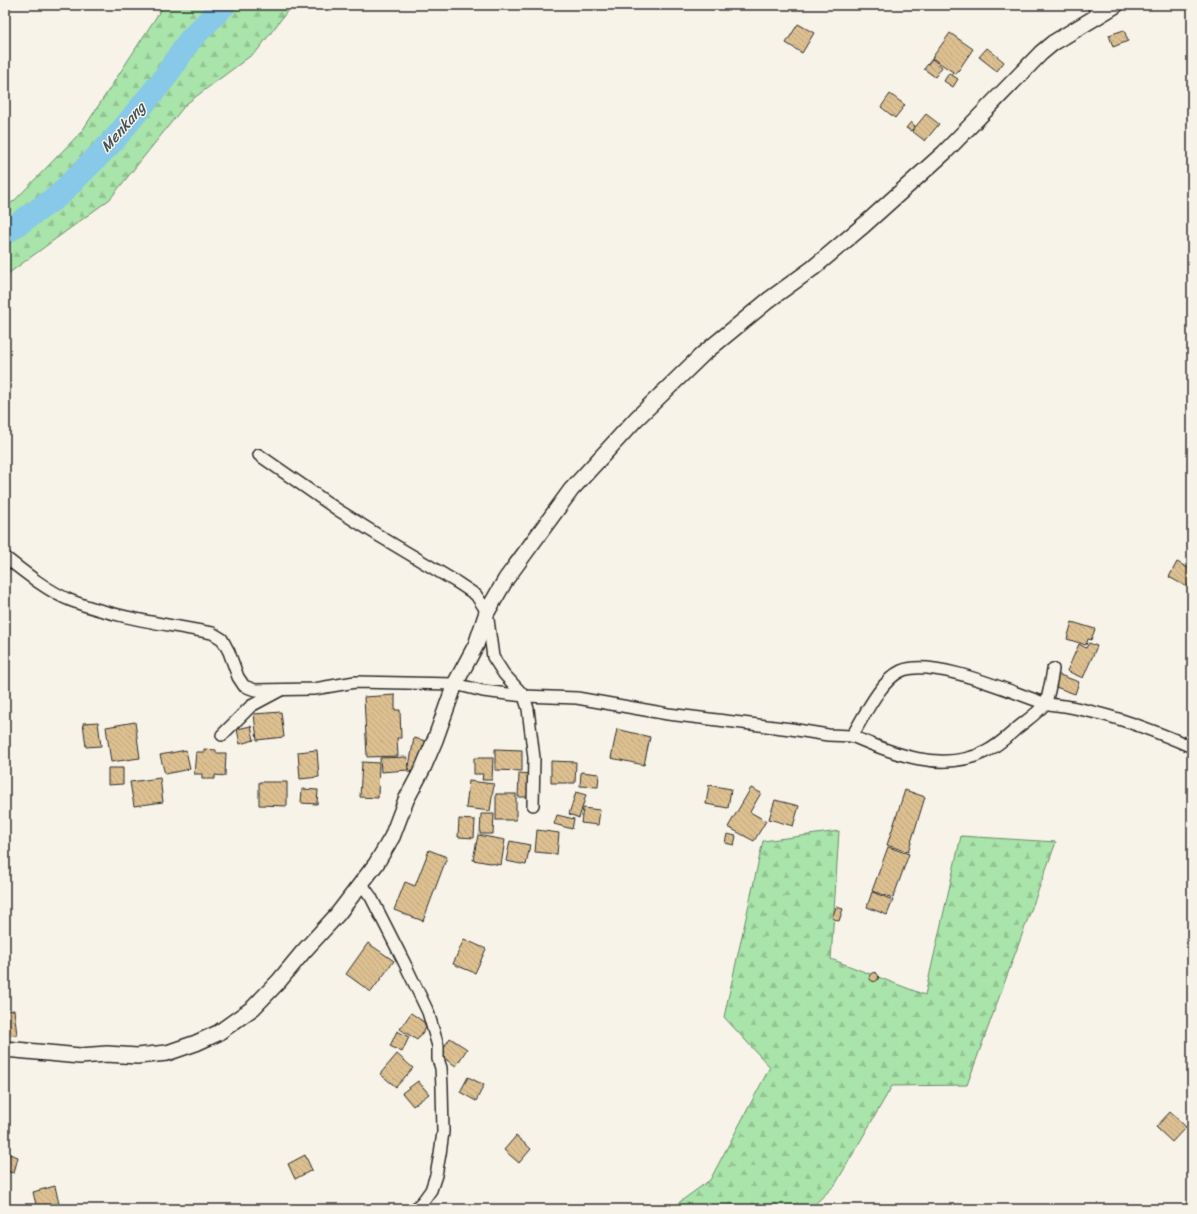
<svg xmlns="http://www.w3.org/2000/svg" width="1197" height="1214" font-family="Sriracha,sans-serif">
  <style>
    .forest { fill: url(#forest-firs); stroke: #6a886a }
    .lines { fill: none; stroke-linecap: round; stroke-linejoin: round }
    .river { stroke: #88c8e9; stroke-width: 24 }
    .building { fill: url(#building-back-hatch); stroke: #2b2b2b }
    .street-casing { stroke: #2b2b2b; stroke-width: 14 }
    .secondary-casing { stroke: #2b2b2b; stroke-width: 18 }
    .street { stroke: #f7f3e8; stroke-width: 11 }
    .secondary { stroke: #f7f3e8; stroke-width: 15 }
    .labels { text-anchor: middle; stroke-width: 3; stroke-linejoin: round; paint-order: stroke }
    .water-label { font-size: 15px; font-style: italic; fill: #42525a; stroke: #f7f3e8 }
  </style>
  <defs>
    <pattern id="forest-firs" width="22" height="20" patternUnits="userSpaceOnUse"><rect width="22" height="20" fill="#a9e4aa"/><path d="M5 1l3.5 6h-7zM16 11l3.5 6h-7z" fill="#92c492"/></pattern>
    <pattern id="building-back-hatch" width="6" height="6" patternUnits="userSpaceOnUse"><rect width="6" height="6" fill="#ddc091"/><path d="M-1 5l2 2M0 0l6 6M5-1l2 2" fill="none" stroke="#bea57d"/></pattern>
  </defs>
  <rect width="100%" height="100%" fill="#f7f3e8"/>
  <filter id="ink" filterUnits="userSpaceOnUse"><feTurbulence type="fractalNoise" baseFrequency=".025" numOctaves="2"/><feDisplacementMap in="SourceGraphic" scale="8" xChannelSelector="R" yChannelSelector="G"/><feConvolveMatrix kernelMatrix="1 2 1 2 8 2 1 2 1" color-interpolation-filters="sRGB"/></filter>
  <g filter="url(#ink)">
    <g class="forest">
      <polygon points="164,5 292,5 257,51 186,104 110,199 5,276 5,207 14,201 82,131"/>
      <polygon points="839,831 831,959 925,995 961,836 1056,842 967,1085 892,1086 835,1185 810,1209 670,1209 710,1180 770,1067 724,1017 763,841"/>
    </g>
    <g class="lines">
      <polyline class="river" points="5,233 58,196 114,140 163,80 190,40 224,5"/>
    </g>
    <g class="building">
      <polygon points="798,24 814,33 802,53 786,43"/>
      <polygon points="1124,30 1128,41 1113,47 1109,35"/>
      <polygon points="950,33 973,49 956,74 932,58"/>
      <polygon points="987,48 1004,62 997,71 979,57"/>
      <polygon points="932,59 942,67 935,77 924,69"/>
      <polygon points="949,73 958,79 953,87 944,81"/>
      <polygon points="890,94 905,105 895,118 881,107"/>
      <polygon points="926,114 939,124 925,141 912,131"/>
      <polygon points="911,122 915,126 911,131 906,128"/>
      <polygon points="1177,562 1192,570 1192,577 1187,587 1169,577"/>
      <polygon points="1072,622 1095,629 1091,640 1088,639 1086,645 1067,639"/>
      <polygon points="1089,643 1097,646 1083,678 1067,671 1079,644 1086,648"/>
      <polygon points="1057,674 1079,682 1075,694 1053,686"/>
      <polygon points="395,695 395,710 400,710 401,738 397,738 398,756 367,757 364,697"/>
      <polygon points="281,712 284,737 257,740 254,714"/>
      <polygon points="98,722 101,746 86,747 83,723"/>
      <polygon points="135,722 140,758 111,762 106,727"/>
      <polygon points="251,726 254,740 240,744 237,729"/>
      <polygon points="617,729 650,737 644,765 611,758"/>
      <polygon points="414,738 426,741 419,774 408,772"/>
      <polygon points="204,749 216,750 216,753 226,753 225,776 215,775 215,779 202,779 202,774 194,774 196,752 204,752"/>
      <polygon points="495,749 522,750 522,771 495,770"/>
      <polygon points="186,750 190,769 165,774 160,755"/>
      <polygon points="317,750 319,777 300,779 298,752"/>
      <polygon points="407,757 408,770 381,772 380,758"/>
      <polygon points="474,758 493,758 492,780 482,780 483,774 474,774"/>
      <polygon points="551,761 576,762 575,783 551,783"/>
      <polygon points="362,762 379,763 378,798 360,797"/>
      <polygon points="108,768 123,768 123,784 108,785"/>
      <polygon points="581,772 599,774 598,787 580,786"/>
      <polygon points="519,773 531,774 530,797 518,797"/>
      <polygon points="160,778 163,802 134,806 130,782"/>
      <polygon points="469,781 494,784 490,811 466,808"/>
      <polygon points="259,782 287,782 287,806 259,805"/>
      <polygon points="709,785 731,789 728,808 706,804"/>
      <polygon points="751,788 761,793 750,812 766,821 754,841 728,827"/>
      <polygon points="302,789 318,790 317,804 301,803"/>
      <polygon points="905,790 925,797 908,852 887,845"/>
      <polygon points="576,792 586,795 579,818 569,814"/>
      <rect x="496" y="794" width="20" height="26"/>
      <polygon points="775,800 799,806 793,826 769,819"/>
      <polygon points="583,808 600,810 598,825 581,823"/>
      <polygon points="481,814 494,814 493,834 480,834"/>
      <polygon points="557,815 574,819 572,829 554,824"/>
      <polygon points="459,819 475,820 474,838 458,837"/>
      <polygon points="537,830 559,833 557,854 535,852"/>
      <polygon points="727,834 736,836 734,845 725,843"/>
      <polygon points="478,835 505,840 501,865 473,860"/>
      <polygon points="510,841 530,845 526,865 506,861"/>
      <polygon points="888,847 909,854 893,898 872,891"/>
      <polygon points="429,850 447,857 423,921 394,910 405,882 415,886"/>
      <polygon points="872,892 893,900 887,915 867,907"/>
      <polygon points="836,907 843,909 839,921 832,918"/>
      <polygon points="464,939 486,949 475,973 453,964"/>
      <polygon points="368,943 394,961 371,992 346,974"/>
      <circle cx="874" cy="977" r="4.5"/>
      <polygon points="14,1010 17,1035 5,1036 5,1011"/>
      <polygon points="411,1013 428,1025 417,1040 400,1029"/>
      <polygon points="397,1031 409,1037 402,1052 390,1046"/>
      <polygon points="450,1038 467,1049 456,1066 439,1055"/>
      <polygon points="397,1054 413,1068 396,1087 380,1074"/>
      <polygon points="468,1077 484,1085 476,1101 460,1092"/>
      <polygon points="418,1081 429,1094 413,1106 402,1093"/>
      <polygon points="1170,1112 1186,1127 1172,1142 1156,1127"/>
      <polygon points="516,1136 531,1149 519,1163 504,1150"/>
      <polygon points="6,1153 18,1157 14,1173 5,1171"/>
      <polygon points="305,1155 312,1170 295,1179 288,1164"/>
      <polygon points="55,1186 59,1204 37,1209 33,1192"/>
    </g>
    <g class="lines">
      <g class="street-casing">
        <g id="street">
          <polyline points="1094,5 1096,17"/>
          <polyline points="259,455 338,510 381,537 458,583 476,595 487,612 493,657 504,674 524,696 528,709 534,758 533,805"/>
          <path d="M5,557C24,572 49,592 72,601C117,618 165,624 212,633L222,639L229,652L238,677L244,686L255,690L314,689L355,682L455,684L483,691L524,696L577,698L668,714L791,729L828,735L852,736C863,718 881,680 901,671C932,657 1011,692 1044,703C1051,705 1058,705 1065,706C1077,708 1089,711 1101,714C1132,722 1162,734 1192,747"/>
          <polyline points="222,735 251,706 281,690"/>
          <path d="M852,736C893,754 942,773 985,752C996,747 1006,738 1015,730C1024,722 1037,714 1045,704C1048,699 1052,676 1053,669"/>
          <polyline points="361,883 371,897 404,962 428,1012 438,1046 438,1059 441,1068 442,1087 443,1132 440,1154 436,1175 431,1190 423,1201 415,1209"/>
        </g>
      </g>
      <g class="secondary-casing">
        <polyline id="secondary" points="5,1049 80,1056 107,1054 137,1056 167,1053 196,1043 218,1033 253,1008 279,981 303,952 337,915 376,864 392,837 406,800 423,768 435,740 455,684 476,645 487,612 506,579 571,490 636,419 703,354 770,299 813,268 864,225 944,153 1041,53 1053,43 1116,5"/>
      </g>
      <use href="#street" class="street"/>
      <use href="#secondary" class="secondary"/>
    </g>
  </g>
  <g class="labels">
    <g class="water-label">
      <text transform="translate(123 127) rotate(-49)" y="5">Menkang</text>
    </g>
  </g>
  <rect width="1197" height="1214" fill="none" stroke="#f7f3e8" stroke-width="20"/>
  <rect x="10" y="10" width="1177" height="1194" fill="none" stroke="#2b2b2b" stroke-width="1.5" filter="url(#ink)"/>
</svg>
